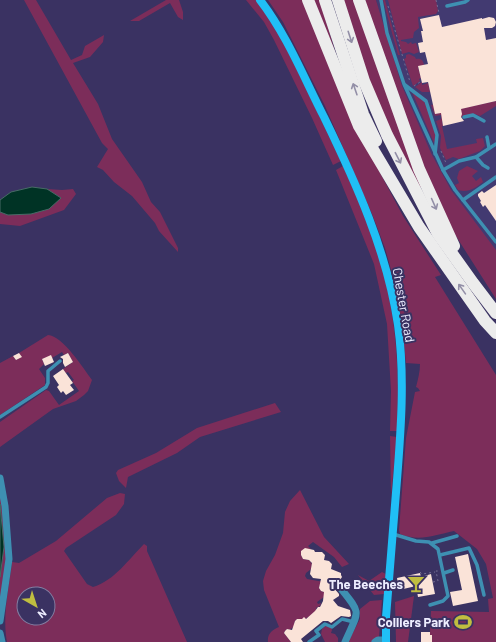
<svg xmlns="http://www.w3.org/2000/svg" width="496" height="642" font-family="Barlow,sans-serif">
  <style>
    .built { fill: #423a71 }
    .green { fill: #7c2d5a; fill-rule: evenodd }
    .water { fill: #003325; stroke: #476b66 }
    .building { fill: #fae3d8 }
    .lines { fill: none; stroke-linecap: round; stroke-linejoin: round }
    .path { stroke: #746e94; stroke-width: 1; stroke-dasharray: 2 3; stroke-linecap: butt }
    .lane { stroke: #3e90b2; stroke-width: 3.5 }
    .street { stroke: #3e90b2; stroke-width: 7 }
    .secondary { stroke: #20bff6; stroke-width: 8 }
    .highway { stroke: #ececec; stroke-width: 12 }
    .oneway { stroke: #938fa7 }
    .labels { text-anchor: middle; stroke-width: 4; stroke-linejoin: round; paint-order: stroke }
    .street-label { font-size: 13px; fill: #ededff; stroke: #3a3262 }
    .poi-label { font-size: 13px; font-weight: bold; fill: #ededff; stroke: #3a3262; text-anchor: end }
  </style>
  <rect width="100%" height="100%" fill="#3a3262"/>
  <polygon class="built" points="376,0 496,0 496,255 473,227 423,149 400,88"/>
  <g class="green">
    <polygon points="24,0 36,0 71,60 82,55 85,46 104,35 103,42 90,57 73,63 98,104 112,139 142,182 151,202 160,212 178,248 178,252 159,231 155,223 132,196 114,182 103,170 97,167 108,149 102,143"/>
    <polygon points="166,0 179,0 183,12 183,20 178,17 170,3 139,21 130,21"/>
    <polygon points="246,0 257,0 282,39 341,161 333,165 312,118 274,40 264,22"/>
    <path d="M268,0H303L361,137L403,216L441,275L435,277L496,375V642H421L430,632L431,611L489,612L488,599L493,598L486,564L477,549L454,531C435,535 419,542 400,534L399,530L406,438L415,392L420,391L418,388L416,387C418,379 420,372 420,364L406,363L401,317L393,277L385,248L372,214L325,106L283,22Z"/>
    <polygon points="310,0 320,0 336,55"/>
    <polygon points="341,0 354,0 422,186 417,189 378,108"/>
    <polygon points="365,0 376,0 402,86 431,153 451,190 496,250 496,299 447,222 422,170"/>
    <polygon points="383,0 385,0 400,55 398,55"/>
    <polygon points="388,0 436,0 438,11 436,14 418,17 419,28 414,32 413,38 401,40 401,41 406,42 408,44 411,42 412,44 416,43 419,52 414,54 409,52 402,54"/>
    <path d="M409,54L415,57L416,59C421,58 423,60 424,65L418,67L421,78L419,79L420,81L413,86L404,59L406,58V55Z"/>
    <polygon points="422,82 422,85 428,83 430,92 422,92 415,87"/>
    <polygon points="412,92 423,100 425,103 436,135 434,143"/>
    <polygon points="496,101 496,106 480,116 475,114 442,121 443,126 442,126 447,149 477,143 476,139 483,138 485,146 480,151 459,159 453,157 446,160 440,148 441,136 436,121 441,119 441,115 435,116 431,105 436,104 437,108 434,109 435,114"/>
    <path d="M343,166C361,206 379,248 388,292C398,338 399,384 397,431H390L391,391L387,324L374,264L336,170Z"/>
    <path d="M467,166L478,171L472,176L476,181L481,177L483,182C475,188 469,193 458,190L455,185L459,183L457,178L459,171Z"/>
    <polygon points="47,189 62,190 73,189 76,194 64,210 20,226 0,224 0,212 8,215 61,198"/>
    <path d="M48,335C63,336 83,368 92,380L88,391L84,395L76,401L53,409L0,447V422L46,390L49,391L59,405L79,391L72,381L74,380L68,372L66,373L63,369L73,362L68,353L64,355L62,352L52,358L51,356L42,359L44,364L39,369L45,378V385L0,415V363L13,356L16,360L21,357L19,353Z"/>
    <polygon points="275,403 281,412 200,437 177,453 128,477 126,488 119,481 116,473 118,470 156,453 197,428"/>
    <polygon points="390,436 397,437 391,496"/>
    <polygon points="0,484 7,559 0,610 0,577 4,547 0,504"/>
    <path d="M300,490L324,537L349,564L342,567L334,557L313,542L308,546L311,549L301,551V555L303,559L309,560L312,564L311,569L306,573L305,576L307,579L324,582L320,585L319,588L321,591L324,592V597L317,602L318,604L321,603L320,606L316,608V611C308,617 307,620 297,619L295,621L294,624L295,626L289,630L287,629L285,631L284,633L291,642H268C267,634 272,630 279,627L264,590L263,581L266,571L275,555L283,533L285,512L290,501Z"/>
    <path d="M120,493L125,494L124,504L116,515L66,548L64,551L87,584L93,587C114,581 129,559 144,544L147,546V551L187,642H7C2,616 9,588 12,562L19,563L56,541L107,498ZM24,594H48V618H24Z"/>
    <polygon points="382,572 386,574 384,594 374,595 358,575 369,581"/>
    <polygon points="414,596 408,642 396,642 395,602"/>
    <polygon points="382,600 379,637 372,642 348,642 360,619 360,609 370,601"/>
    <polygon points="325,626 331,627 332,630 331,633 335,634 338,638 338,642 325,642 321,634 322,629"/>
  </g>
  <g class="water">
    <polygon points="32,187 47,189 61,198 49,209 31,214 8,215 0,212 0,200 11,192"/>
    <polygon points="0,504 4,547 0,577"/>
  </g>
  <g class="building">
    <polygon points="439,15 442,27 482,18 482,19 489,17 494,18 496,22 495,26 492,28 484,28 486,40 496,38 496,101 461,109 462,114 461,117 464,121 443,126 441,113 435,114 428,82 422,83 418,66 428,64 425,52 420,53 418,43 423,42 421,31 423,31 420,19"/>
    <polygon points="496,185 496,221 485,205 483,207 480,202 481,201 478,196 478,194 482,191 484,193"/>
    <polygon points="19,353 22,357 16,360 13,356"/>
    <polygon points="68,353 73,362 65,367 63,363 63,359 60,357"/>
    <polygon points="51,355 54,362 45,366 42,359"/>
    <polygon points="63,369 73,383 70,385 74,390 66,395 63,391 61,393 57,387 59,385 53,376"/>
    <polygon points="305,548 314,550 315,552 322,552 325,555 324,560 329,561 332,564 331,569 341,573 341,575 342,577 340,580 336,579 333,584 334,588 339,594 339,596 333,600 338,606 350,610 351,616 349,617 341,616 331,623 328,621 323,621 301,639 303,642 291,642 284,633 285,631 287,629 292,630 295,621 297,619 302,619 304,617 306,619 315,611 318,607 320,607 323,601 324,592 321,591 319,588 321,579 313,578 310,574 312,563 309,560 303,559 301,555 301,551"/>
    <polygon points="468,554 478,601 453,606 450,592 462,590 455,557"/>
    <polygon points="420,573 421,577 431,574 435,594 418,597 416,586 399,590 397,578"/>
    <polygon points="421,632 430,632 430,635 432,635 432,642 421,642"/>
  </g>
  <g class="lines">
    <g class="path">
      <polyline points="436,0 439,13"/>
      <polyline points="388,6 410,82"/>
      <polyline points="414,86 420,82"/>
      <polyline points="441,151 446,163"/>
      <polyline points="420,572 422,574 435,572"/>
      <polyline points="433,582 438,581 436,571 438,571"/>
    </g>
    <g class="lane">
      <polyline points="381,0 387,33 404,84 443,170"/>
      <polyline points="447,6 465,2 468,0"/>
      <polyline points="405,85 426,101 437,135 435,154"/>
      <polyline points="464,117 473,115 484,121"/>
      <polyline points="487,137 489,148"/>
      <polyline points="496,144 476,157 459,161 443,170 455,190 496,242"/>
      <polyline points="476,157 483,165 488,168"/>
      <polyline points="463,200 496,177"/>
      <polyline points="0,417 46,387 48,383 48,371 60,361"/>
      <polyline points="393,534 416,541 429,542 438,549 448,596 443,601 430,605"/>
      <polyline points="432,543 457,536"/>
      <polyline points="440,555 469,548 477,565 484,595"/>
      <polyline points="444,573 453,570"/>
      <polyline points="309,642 319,635 316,631 325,624 332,627 342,619 354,622"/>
    </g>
    <g class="street">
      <polyline points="0,478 5,506 9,559 0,621"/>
      <path d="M338,585C362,615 360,608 345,642"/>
      <polyline points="0,633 2,642"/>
      <polyline points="375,642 378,640 386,640"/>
    </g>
    <path class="secondary" d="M260,0C287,35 304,78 324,117C356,183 387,251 398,325C405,376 401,429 397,480C393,526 390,571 386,617V642"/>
    <g class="highway">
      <polyline points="308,0 359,126 419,227 485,321 496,333"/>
      <polyline points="325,0 363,114 376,141"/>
      <polyline points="338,0 364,81 387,135 438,234 473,283 496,313"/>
      <polyline points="359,0 419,169 454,246"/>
    </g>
  </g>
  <defs><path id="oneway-shaft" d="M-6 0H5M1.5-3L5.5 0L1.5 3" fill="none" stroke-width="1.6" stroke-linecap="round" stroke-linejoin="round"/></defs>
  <g class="oneway">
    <use href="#oneway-shaft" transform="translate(350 37) rotate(72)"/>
    <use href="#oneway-shaft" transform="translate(355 89) rotate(-109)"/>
    <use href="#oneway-shaft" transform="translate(398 158) rotate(63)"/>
    <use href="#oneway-shaft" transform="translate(434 204) rotate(66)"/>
    <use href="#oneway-shaft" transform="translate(462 289) rotate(-125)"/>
  </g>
  <defs>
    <g id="bar-bare" transform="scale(1.38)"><path d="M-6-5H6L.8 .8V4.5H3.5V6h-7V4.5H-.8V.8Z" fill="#c0be40" stroke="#3a3262" stroke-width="2.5" paint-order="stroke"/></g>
    <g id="stadium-bare" transform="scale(1.38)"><path d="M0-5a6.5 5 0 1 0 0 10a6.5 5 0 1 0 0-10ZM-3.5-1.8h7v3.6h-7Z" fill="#c0be40" stroke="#3a3262" stroke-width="2.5" paint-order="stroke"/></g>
  </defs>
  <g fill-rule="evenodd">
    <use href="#bar-bare" x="416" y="584"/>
    <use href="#stadium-bare" x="463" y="622"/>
  </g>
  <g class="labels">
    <g class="street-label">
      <text transform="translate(404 305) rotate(80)" y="5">Chester Road</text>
    </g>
    <g class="poi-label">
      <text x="403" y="589">The Beeches</text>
      <text x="450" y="627">Colliers Park</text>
    </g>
  </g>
  <g transform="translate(36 606) rotate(141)"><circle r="19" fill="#3a3262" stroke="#827da1"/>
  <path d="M0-3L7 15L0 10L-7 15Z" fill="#c0be40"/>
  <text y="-6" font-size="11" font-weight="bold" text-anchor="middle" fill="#ededff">N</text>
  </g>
</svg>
